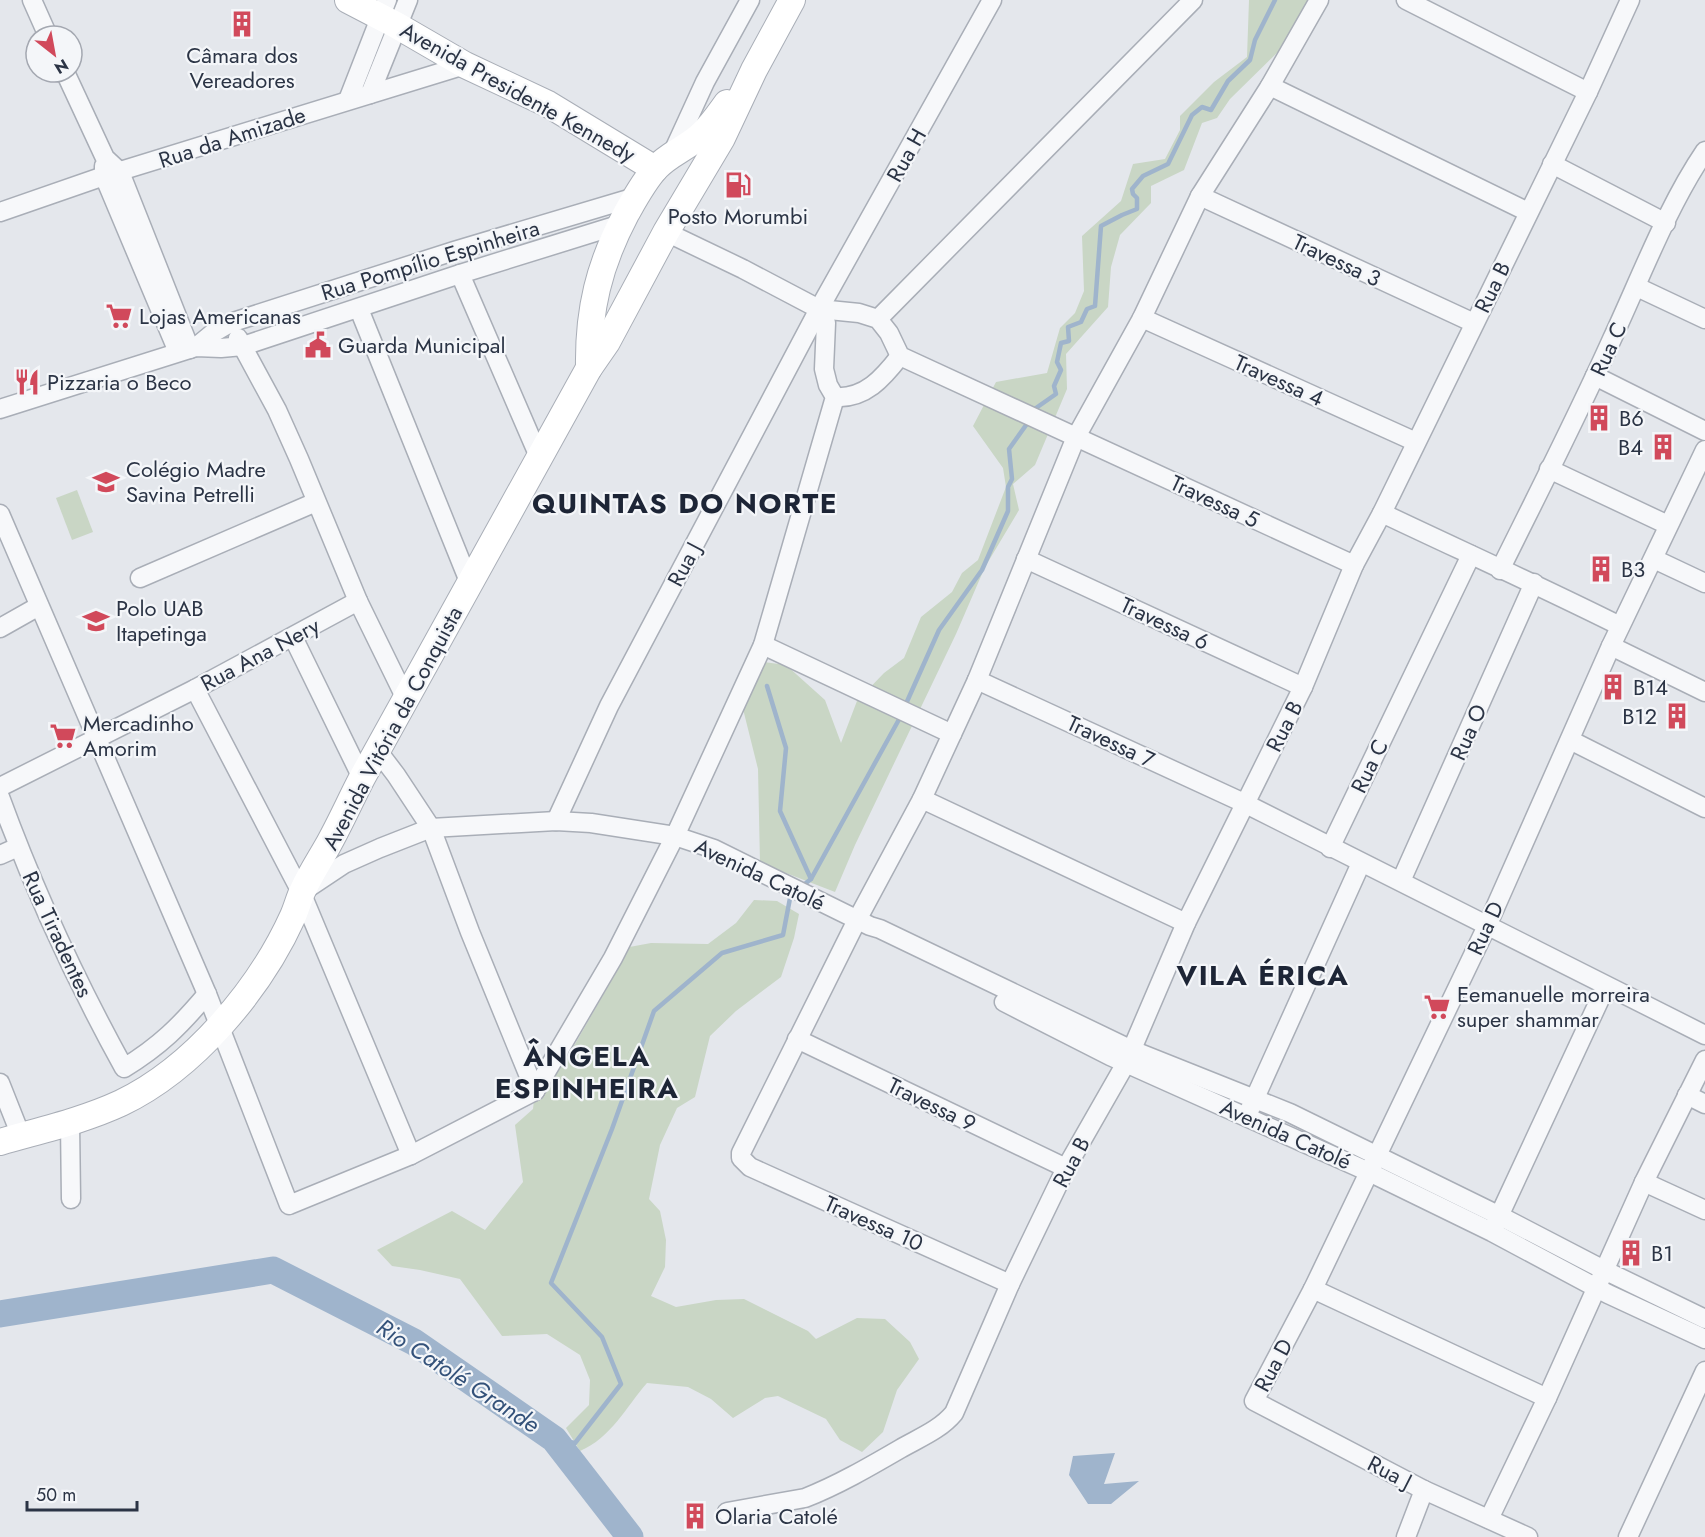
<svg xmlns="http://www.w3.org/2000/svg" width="1705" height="1537" font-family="Jost,sans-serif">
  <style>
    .green { fill: #c9d6c5 }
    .water { fill: #9fb4cc }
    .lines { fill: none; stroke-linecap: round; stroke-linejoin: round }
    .stream { stroke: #9fb4cc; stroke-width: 4.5 }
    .river { stroke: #9fb4cc; stroke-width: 27 }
    .minor-casing { stroke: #a9aeb7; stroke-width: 21 }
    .secondary-casing { stroke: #a9aeb7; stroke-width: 28 }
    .minor { stroke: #f7f8fa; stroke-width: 18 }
    .secondary { stroke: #fff; stroke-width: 26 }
    .labels { text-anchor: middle; stroke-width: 4.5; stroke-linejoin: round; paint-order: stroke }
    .poi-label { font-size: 22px; fill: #2b3445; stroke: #f4f6f9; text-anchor: start }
    .street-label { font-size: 22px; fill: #2b3445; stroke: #f4f6f9 }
    .water-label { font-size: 24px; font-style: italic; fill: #34527a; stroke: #f4f6f9 }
    .district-label { font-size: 28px; font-weight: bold; letter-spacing: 1.5px; fill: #1d2536; stroke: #f4f6f9 }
  </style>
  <rect width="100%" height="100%" fill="#e4e7ec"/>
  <g class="green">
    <polygon points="1249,0 1322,0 1283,47 1230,99 1217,118 1202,123 1184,170 1151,186 1151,203 1120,235 1111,267 1108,307 1066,354 1067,389 1035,465 1013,484 1019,510 985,567 956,634 855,845 835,892 760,863 758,769 741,701 756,661 786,665 825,700 841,743 857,701 884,673 904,658 921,617 952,592 962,573 978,560 1006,487 1003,468 973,426 996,382 1047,373 1060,328 1075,313 1084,291 1082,236 1121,201 1133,164 1165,159 1180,130 1180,116 1214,82 1247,57"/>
    <polygon points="77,490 93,532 72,540 56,498"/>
    <path d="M754,900L777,901L799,914L794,938L781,977L736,1011L710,1036L695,1097L677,1108L660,1145L649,1199L660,1211L666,1240L665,1267L651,1296L676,1307L716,1300L744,1299L808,1331L816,1339L857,1318L885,1319L910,1342L919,1359L897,1390L883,1432L862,1452L840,1440L826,1419L778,1396L765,1398L733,1418L711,1399L688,1387L647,1383C626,1407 611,1438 580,1451L566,1428L589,1405L590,1380L580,1355L547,1334L502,1336L460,1279L420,1270L392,1266L377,1250L452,1211L485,1230L523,1182L515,1125L533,1109L535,1091L575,1044L622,962L624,948L651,943L708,944L736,923Z"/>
  </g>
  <polygon class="water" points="1115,1453 1104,1484 1139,1481 1111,1504 1088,1504 1069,1475 1073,1456"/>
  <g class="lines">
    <g class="stream">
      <polyline points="1033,413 1036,408 1056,394 1054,386 1061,370 1057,362 1061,343 1069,341 1068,327 1081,322 1087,309 1095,306 1101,226 1122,215 1137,209 1137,198 1133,194 1132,189 1143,176 1168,164 1192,115 1202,107 1211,110 1228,81 1250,60 1255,40 1275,0"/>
      <polyline points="767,686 786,748 780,811 811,879 801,887"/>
      <polyline points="905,706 939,630 982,570 1008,511 1008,487 1012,479 1009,449 1029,421"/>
      <polyline points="811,879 902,714"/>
      <polyline points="554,1439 575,1443 621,1384 602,1337 551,1283 612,1129 654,1011 722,953 783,935 791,893"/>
    </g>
    <polyline class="river" points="0,1314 273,1270 414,1342 554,1439 630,1537"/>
    <g class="minor-casing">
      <g id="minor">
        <polyline points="32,0 48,36"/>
        <polyline points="1406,0 1588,92"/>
        <polyline points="65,72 105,158 120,172 190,349"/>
        <polyline points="1270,86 1528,212"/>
        <polyline points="370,94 408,0"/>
        <polyline points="348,100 387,0"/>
        <polyline points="672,154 705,82 750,0"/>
        <polyline points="1552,164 1666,223"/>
        <polyline points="104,166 104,176 178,352"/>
        <polyline points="1200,196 1474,323"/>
        <polyline points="0,212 104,176 465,65"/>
        <polyline points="666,232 743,269 819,309 859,313 878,319 889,333 900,356 1354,565"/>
        <polyline points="460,274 540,459"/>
        <polyline points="1637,287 1705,319"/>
        <polyline points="359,309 470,584"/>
        <polyline points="1142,318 1416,442"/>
        <polyline points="878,319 1193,0"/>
        <polyline points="238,338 277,410 299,459 358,601 405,697"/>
        <polyline points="196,347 213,333 230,323 454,251 635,197"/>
        <polyline points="1595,376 1705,431"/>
        <path d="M835,397C865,399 883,378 900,356"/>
        <polyline points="0,409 196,347 221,348 243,346 460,274 621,224"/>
        <polyline points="1549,469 1668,525"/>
        <path d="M1382,513C1462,551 1542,587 1620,626"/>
        <polyline points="0,514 207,994 289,1205 411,1155 535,1091"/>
        <polyline points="1026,559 1303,687"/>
        <polyline points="1654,559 1705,583"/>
        <path d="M1500,570C1538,493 1577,417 1612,339C1640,279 1668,205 1705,151"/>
        <polyline points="140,578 316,502"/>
        <polyline points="0,628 39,606"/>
        <polyline points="293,637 362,778"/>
        <polyline points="763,645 952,734"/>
        <polyline points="1611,646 1705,692"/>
        <polyline points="977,680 1244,803 1705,1035"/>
        <polyline points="195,689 301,892 411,1155"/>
        <polyline points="1570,740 1705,808"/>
        <polyline points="377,750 396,775 431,828 470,932 535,1091"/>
        <polyline points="0,787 195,689 358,601"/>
        <path d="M0,797C34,890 76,981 124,1068C160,1046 180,1026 207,994"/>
        <polyline points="922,799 1186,923"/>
        <polyline points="556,821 609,706 819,309 992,0"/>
        <polyline points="1330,848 1471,555"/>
        <polyline points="0,855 18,847"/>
        <polyline points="1401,881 1534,583"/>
        <polyline points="305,890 344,864 380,848 431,828 556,821 591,823 675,836 714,849 870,926 880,929 1132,1050 1290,1113 1500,1216 1604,1270 1705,1319"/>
        <polyline points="1004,1002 1110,1056 1369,1172 1492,1232 1608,1294 1705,1339"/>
        <polyline points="797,1039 1066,1168"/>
        <polyline points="0,1083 21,1136"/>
        <polyline points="535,1091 613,958 675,836 763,645 835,397 828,385 824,369 826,323 819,309"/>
        <polyline points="1687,1095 1705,1104"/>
        <polyline points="1250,1109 1361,863"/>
        <polyline points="70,1123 71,1199"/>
        <polyline points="1644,1182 1705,1210"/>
        <polyline points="1494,1227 1606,986"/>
        <polyline points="1010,1284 750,1167 741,1158 741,1153 857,920 922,799 952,734 977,680 1076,437 1142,318 1200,196 1270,86 1319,0"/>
        <polyline points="1313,1289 1547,1398"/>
        <path d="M727,1512L805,1498C838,1485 869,1467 900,1449C919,1438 940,1430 954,1413L1010,1284L1066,1168L1126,1063L1186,923L1303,687L1354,565L1382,513L1588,92L1630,0"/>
        <polyline points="1489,1519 1547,1398 1644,1182 1705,1060"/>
        <polyline points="1406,1537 1424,1490"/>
        <polyline points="1528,1537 1424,1490 1254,1401 1313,1289 1487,926 1611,646 1705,450"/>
        <polyline points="1628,1537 1705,1371"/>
      </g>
    </g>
    <g class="secondary-casing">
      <g id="secondary">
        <polyline points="348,0 396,25 465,65 548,104 655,169"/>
        <path d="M589,368C588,310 599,265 626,214C635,198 644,181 656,168C669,154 687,148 701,135C711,126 719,114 727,103"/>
        <path d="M0,1142C41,1130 82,1121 121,1103C194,1068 260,989 293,916C297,907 299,898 303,890C310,875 319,861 327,847C340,824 350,801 362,778L589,368L607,342L666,232L722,138L754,70L792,0"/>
      </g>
    </g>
    <use href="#minor" class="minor"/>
    <use href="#secondary" class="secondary"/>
  </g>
  <defs>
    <g id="building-bare" transform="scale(2.07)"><path d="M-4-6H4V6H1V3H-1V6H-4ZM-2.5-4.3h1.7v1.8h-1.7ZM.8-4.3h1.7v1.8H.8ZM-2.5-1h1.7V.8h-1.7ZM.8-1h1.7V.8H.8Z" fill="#d1495b" stroke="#f4f6f9" stroke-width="2.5" paint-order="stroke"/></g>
    <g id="fuel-bare" transform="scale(2.07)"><path d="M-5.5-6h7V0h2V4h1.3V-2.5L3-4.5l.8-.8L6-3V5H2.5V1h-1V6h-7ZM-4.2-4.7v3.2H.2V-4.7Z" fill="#d1495b" stroke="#f4f6f9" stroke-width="2.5" paint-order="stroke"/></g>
    <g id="supermarket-bare" transform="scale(2.07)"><path d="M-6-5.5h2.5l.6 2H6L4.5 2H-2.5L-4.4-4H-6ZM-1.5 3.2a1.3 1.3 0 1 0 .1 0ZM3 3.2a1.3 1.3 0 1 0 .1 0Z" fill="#d1495b" stroke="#f4f6f9" stroke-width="2.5" paint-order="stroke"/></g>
    <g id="civic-bare" transform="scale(2.07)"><path d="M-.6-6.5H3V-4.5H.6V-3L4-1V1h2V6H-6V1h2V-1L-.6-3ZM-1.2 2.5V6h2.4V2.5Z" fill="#d1495b" stroke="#f4f6f9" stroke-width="2.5" paint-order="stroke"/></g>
    <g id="restaurant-bare" transform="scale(2.07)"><path d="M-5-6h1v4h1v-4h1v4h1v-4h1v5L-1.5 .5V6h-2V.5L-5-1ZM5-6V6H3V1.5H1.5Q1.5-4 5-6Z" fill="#d1495b" stroke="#f4f6f9" stroke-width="2.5" paint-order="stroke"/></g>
    <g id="school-bare" transform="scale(2.07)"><path d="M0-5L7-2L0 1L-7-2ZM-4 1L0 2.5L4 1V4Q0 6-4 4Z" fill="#d1495b" stroke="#f4f6f9" stroke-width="2.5" paint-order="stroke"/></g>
    <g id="university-bare" transform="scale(2.07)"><path d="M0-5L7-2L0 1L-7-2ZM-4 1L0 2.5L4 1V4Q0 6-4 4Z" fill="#d1495b" stroke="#f4f6f9" stroke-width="2.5" paint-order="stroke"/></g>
  </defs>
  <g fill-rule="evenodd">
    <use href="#building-bare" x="242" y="24"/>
    <use href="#fuel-bare" x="738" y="185"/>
    <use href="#supermarket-bare" x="119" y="316"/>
    <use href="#civic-bare" x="318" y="345"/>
    <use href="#restaurant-bare" x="27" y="382"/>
    <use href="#building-bare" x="1599" y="418"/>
    <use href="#building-bare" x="1663" y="447"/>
    <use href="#school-bare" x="106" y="482"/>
    <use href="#building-bare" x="1601" y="569"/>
    <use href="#university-bare" x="96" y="621"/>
    <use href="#building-bare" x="1613" y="687"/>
    <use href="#building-bare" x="1677" y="716"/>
    <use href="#supermarket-bare" x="63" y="736"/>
    <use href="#supermarket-bare" x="1437" y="1007"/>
    <use href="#building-bare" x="1631" y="1253"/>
    <use href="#building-bare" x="695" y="1516"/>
  </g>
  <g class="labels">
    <g class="poi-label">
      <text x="242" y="63" text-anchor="middle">Câmara dos<tspan x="242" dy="25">Vereadores</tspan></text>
      <text x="738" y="224" text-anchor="middle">Posto Morumbi</text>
      <text x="139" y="324">Lojas Americanas</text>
      <text x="338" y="353">Guarda Municipal</text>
      <text x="47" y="390">Pizzaria o Beco</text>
      <text x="1619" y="426">B6</text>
      <text x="1643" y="455" text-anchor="end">B4</text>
      <text x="126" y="477">Colégio Madre<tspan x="126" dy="25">Savina Petrelli</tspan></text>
      <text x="1621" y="577">B3</text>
      <text x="116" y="616">Polo UAB<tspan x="116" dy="25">Itapetinga</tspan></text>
      <text x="1633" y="695">B14</text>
      <text x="1657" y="724" text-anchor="end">B12</text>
      <text x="83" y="731">Mercadinho<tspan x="83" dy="25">Amorim</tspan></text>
      <text x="1457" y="1002">Eemanuelle morreira<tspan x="1457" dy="25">super shammar</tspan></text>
      <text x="1651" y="1261">B1</text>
      <text x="715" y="1524">Olaria Catolé</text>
    </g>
    <g class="street-label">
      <text transform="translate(518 92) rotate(29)" y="8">Avenida Presidente Kennedy</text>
      <text transform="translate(232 137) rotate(-18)" y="8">Rua da Amizade</text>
      <text transform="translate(906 155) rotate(-61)" y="8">Rua H</text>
      <text transform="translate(430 260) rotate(-17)" y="8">Rua Pompílio Espinheira</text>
      <text transform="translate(1337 260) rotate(25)" y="8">Travessa 3</text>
      <text transform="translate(1492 287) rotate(-64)" y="8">Rua B</text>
      <text transform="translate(1608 349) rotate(-65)" y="8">Rua C</text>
      <text transform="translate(1279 380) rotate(24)" y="8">Travessa 4</text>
      <text transform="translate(1215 501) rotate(25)" y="8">Travessa 5</text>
      <text transform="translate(684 564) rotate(-62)" y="8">Rua J</text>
      <text transform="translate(1165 623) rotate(25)" y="8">Travessa 6</text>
      <text transform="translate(260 654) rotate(-28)" y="8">Rua Ana Nery</text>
      <text transform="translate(1284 726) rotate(-63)" y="8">Rua B</text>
      <text transform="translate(392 728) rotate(-62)" y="8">Avenida Vitória da Conquista</text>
      <text transform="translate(1468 732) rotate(-66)" y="8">Rua O</text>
      <text transform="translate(1111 741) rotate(25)" y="8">Travessa 7</text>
      <text transform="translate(1369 766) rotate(-64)" y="8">Rua C</text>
      <text transform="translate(760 874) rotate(25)" y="8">Avenida Catolé</text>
      <text transform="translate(1485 928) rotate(-65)" y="8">Rua D</text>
      <text transform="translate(58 934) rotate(65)" y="8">Rua Tiradentes</text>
      <text transform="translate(932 1104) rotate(26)" y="8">Travessa 9</text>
      <text transform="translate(1286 1134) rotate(24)" y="8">Avenida Catolé</text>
      <text transform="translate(1071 1162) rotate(-62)" y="8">Rua B</text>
      <text transform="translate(874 1223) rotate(24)" y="8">Travessa 10</text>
      <text transform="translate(1273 1365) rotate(-62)" y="8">Rua D</text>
      <text transform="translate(1390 1472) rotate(27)" y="8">Rua J</text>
    </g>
    <g class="water-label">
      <text transform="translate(458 1376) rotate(33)" y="8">Rio Catolé Grande</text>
    </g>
    <g class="district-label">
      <text x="685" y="513">QUINTAS DO NORTE</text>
      <text x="1263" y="985">VILA ÉRICA</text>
      <text x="587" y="1066">ÂNGELA<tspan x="587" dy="32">ESPINHEIRA</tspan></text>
    </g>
  </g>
  <g transform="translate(54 54) rotate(149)"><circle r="28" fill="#f4f6f9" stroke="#a4a8b1" stroke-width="1.5"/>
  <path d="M0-4.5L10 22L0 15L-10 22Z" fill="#d1495b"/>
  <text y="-9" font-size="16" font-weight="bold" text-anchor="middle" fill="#2b3445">N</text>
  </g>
  <path d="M27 1501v9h110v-9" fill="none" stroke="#2b3445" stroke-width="3"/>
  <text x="36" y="1501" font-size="18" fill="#2b3445" stroke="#f4f6f9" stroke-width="4.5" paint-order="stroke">50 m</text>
</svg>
